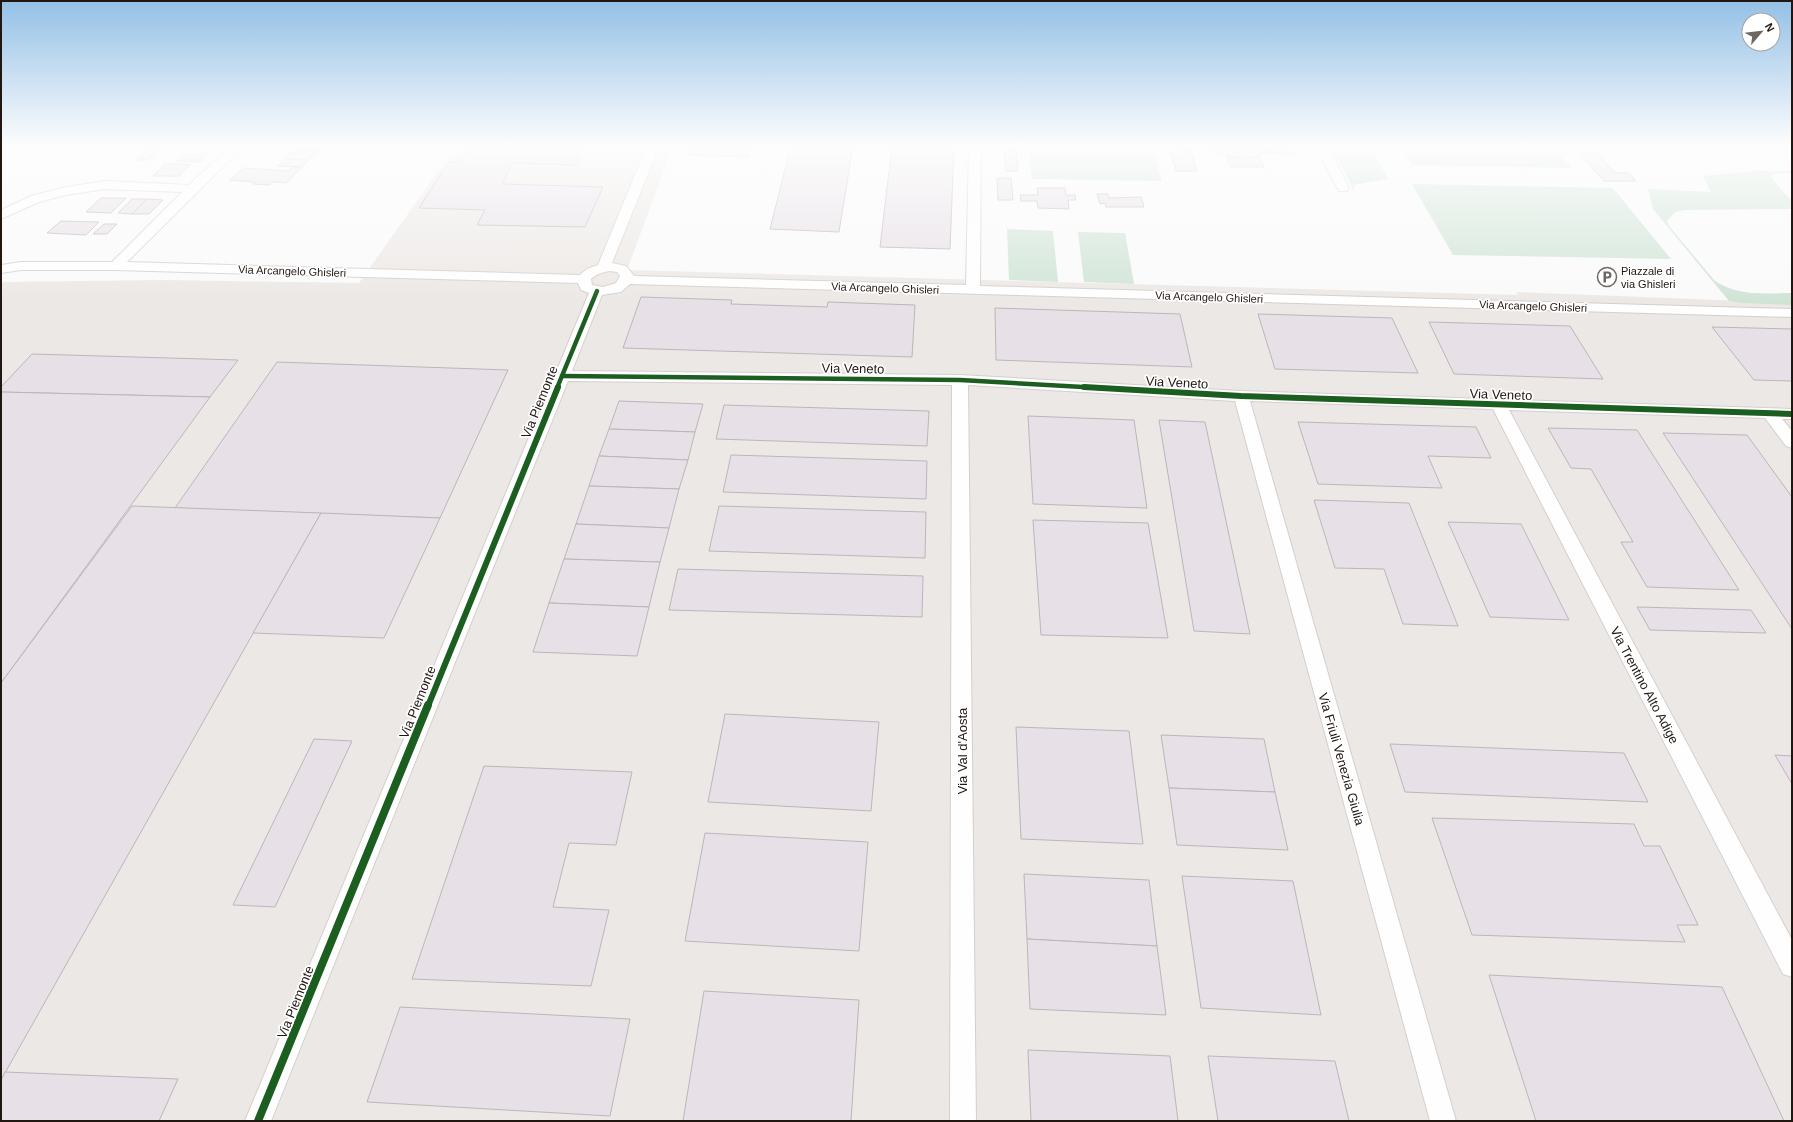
<svg xmlns="http://www.w3.org/2000/svg" width="1793" height="1122" font-family="Arial,sans-serif">
  <style>
    .built { fill: #ece8e5 }
    .green { fill: #d0e4d6 }
    .building { fill: #e7e0e6; stroke: #bbb6ba }
    .lines { fill: none; stroke-linecap: round; stroke-linejoin: round }
    .service-casing { stroke: #d5cfcc; stroke-width: 2 }
    .minor-casing { stroke: #d5cfcc; stroke-width: 2 }
    .service { fill: #fefefe; fill-rule: evenodd }
    .minor { fill: #fefefe; fill-rule: evenodd }
    .cycleway-far2-casing { stroke: #fff; stroke-width: 6 }
    .cycleway-far1-casing { stroke: #fff; stroke-width: 8 }
    .cycleway-casing { stroke: #fff; stroke-width: 10 }
    .cycleway-far2 { stroke: #1b5e20; stroke-width: 4.5 }
    .cycleway-far1 { stroke: #1b5e20; stroke-width: 6 }
    .cycleway { stroke: #1b5e20; stroke-width: 8 }
    .labels { text-anchor: middle; stroke-width: 3.5; stroke-linejoin: round; paint-order: stroke }
    .far-street-label { font-size: 11px; fill: #221611; stroke: #fff }
    .far-poi-label { font-size: 11px; fill: #221611; stroke: #fff; text-anchor: start }
    .street-label { font-size: 13px; fill: #221611; stroke: #fff }
  </style>
  <rect width="100%" height="100%" fill="#fafafa"/>
  <polygon class="built" points="456,146 673,146 627,270 1518,295 1516,292 1792,303 1792,1121 1,1121 1,282 165,280 359,283"/>
  <g class="green">
    <polygon points="1028,146 1152,146 1162,181 1032,179"/>
    <polygon points="1331,146 1370,146 1388,179 1354,185 1354,191"/>
    <polygon points="1401,146 1554,146 1571,168 1412,165"/>
    <path d="M1755,171H1792V173L1774,174L1771,177L1784,193L1792,200V209L1685,210L1675,212L1667,221L1669,226L1714,280C1737,297 1766,293 1792,293V305L1743,303L1729,301L1653,209L1648,189L1711,192L1703,176Z"/>
    <polygon points="1412,184 1613,188 1671,259 1453,255"/>
    <polygon points="1007,229 1053,231 1058,282 1009,280"/>
    <polygon points="1078,232 1125,233 1134,284 1084,282"/>
  </g>
  <g class="building">
    <polygon points="151,146 218,146 215,149 161,148 147,160 136,160"/>
    <polygon points="297,146 322,146 317,151 293,150"/>
    <polygon points="471,146 583,146 575,165 513,163 502,184 603,187 585,227 477,225 485,210 419,208 449,162 461,162"/>
    <polygon points="690,146 752,146 749,157 687,155"/>
    <polygon points="791,146 853,146 839,232 770,229"/>
    <polygon points="892,146 954,146 950,249 880,247"/>
    <polygon points="1208,146 1265,146 1266,149 1264,153 1259,156 1242,159 1218,154"/>
    <polygon points="1265,146 1290,146 1293,154 1264,153 1266,149"/>
    <polygon points="1004,149 1016,150 1018,171 1006,171"/>
    <polygon points="1170,149 1190,149 1197,171 1176,171"/>
    <polygon points="293,150 317,151 309,160 284,159"/>
    <polygon points="1579,153 1597,153 1615,173 1629,173 1636,181 1604,181"/>
    <polygon points="185,154 208,154 200,162 177,161"/>
    <polygon points="1259,156 1264,167 1231,167 1226,157 1242,159"/>
    <polygon points="284,159 309,160 302,167 278,166"/>
    <polygon points="165,164 191,164 179,176 153,176"/>
    <polygon points="292,167 302,167 286,183 273,182 270,185 253,184 255,182 230,180 243,168 288,171"/>
    <polygon points="997,178 1011,178 1013,200 998,200"/>
    <polygon points="1037,188 1065,188 1066,195 1075,195 1076,200 1068,200 1069,209 1038,208 1037,201 1021,201 1020,195 1038,195"/>
    <polygon points="1097,194 1108,194 1109,198 1141,197 1144,207 1106,207 1105,203 1100,204"/>
    <polygon points="101,198 126,198 111,213 86,212"/>
    <polygon points="132,199 147,199 132,214 118,213"/>
    <polygon points="147,199 163,200 149,214 132,214"/>
    <polygon points="61,221 99,222 86,235 47,233"/>
    <polygon points="104,224 117,224 107,234 93,234"/>
    <polygon points="641,297 732,300 731,304 827,307 828,302 915,305 912,357 623,348"/>
    <polygon points="995,308 1180,314 1192,367 996,360"/>
    <polygon points="1258,314 1392,318 1418,373 1275,369"/>
    <polygon points="1429,322 1570,326 1603,379 1454,374"/>
    <polygon points="1712,327 1792,329 1792,381 1754,380"/>
    <polygon points="32,354 238,360 210,397 1,392 1,387"/>
    <polygon points="277,362 508,370 440,518 175,508"/>
    <polygon points="1,392 210,397 1,683"/>
    <polygon points="619,401 703,404 695,432 609,429"/>
    <polygon points="724,405 929,411 927,446 716,439"/>
    <polygon points="1028,416 1134,420 1147,508 1033,504"/>
    <polygon points="1159,420 1205,422 1250,634 1194,631"/>
    <polygon points="1298,422 1476,427 1491,458 1428,456 1442,488 1318,484"/>
    <polygon points="1548,428 1637,430 1739,590 1647,587 1621,542 1633,542 1591,469 1571,468"/>
    <polygon points="609,429 695,432 688,460 599,456"/>
    <polygon points="1663,433 1747,435 1792,497 1792,629"/>
    <polygon points="731,455 927,461 926,499 723,492"/>
    <polygon points="599,456 688,460 679,489 589,486"/>
    <polygon points="589,486 679,489 669,528 576,524"/>
    <polygon points="1314,500 1409,503 1458,626 1403,624 1384,569 1335,568"/>
    <polygon points="132,506 321,513 1,1080 1,683"/>
    <polygon points="719,506 926,512 925,558 709,551"/>
    <polygon points="321,513 440,518 384,638 253,633"/>
    <polygon points="1033,520 1148,523 1168,638 1041,635"/>
    <polygon points="1448,522 1521,524 1569,620 1490,617"/>
    <polygon points="576,524 669,528 660,562 564,559"/>
    <polygon points="564,559 660,562 649,607 549,603"/>
    <polygon points="678,569 923,576 922,617 669,610"/>
    <polygon points="549,603 649,607 637,656 533,652"/>
    <polygon points="1637,607 1751,610 1766,633 1650,630"/>
    <polygon points="725,714 879,722 871,811 708,802"/>
    <polygon points="1016,727 1129,731 1143,844 1021,839"/>
    <polygon points="1161,735 1264,739 1275,792 1169,788"/>
    <polygon points="314,739 352,741 275,907 233,905"/>
    <polygon points="1390,744 1624,753 1648,802 1405,792"/>
    <polygon points="1775,755 1792,756 1792,784"/>
    <polygon points="484,766 632,772 616,845 569,843 553,907 609,910 591,986 412,979"/>
    <polygon points="1169,788 1275,792 1288,850 1177,845"/>
    <polygon points="1432,818 1634,824 1644,846 1660,846 1698,925 1677,925 1685,942 1472,935"/>
    <polygon points="705,833 868,842 859,951 685,941"/>
    <polygon points="1024,874 1149,880 1157,946 1027,939"/>
    <polygon points="1182,876 1293,881 1321,1015 1201,1008"/>
    <polygon points="1027,939 1157,946 1166,1015 1030,1009"/>
    <polygon points="1489,975 1722,987 1784,1121 1536,1121"/>
    <polygon points="704,991 859,1000 851,1121 683,1121"/>
    <polygon points="400,1007 630,1019 610,1116 367,1102"/>
    <polygon points="1028,1050 1170,1056 1178,1121 1031,1121"/>
    <polygon points="1208,1056 1335,1061 1349,1121 1218,1121"/>
    <polygon points="5,1072 178,1079 159,1121 1,1121 1,1080"/>
  </g>
  <g class="lines">
    <g class="service-casing">
      <polygon id="service" points="1555,146 1561,146 1566,152 1561,153"/>
    </g>
    <g class="minor-casing">
      <g id="minor">
        <path d="M231,146H244L127,262L580,275L587,269L598,265L647,146H659L612,263L626,266L634,276L966,285L969,146H981L980,286L1792,309V317L630,284L621,292L602,295L572,371L960,375L1241,391L1792,409V419H1782L1792,431V448L1786,446L1765,418L1509,410L1792,940V977L1783,974L1493,409L1250,401L1456,1121H1430L1235,401L968,385L976,1121H950L952,385L568,381L271,1121H245L589,293L581,290L578,283L116,270H21L1,273V265L21,262H112L182,192L105,189L66,195L39,202L1,219V210L31,196L66,187L105,181L189,185ZM610,271L617,272L620,276L616,283L603,287L592,285L591,279C597,274 602,272 610,271Z"/>
        <polygon points="1315,146 1327,146 1349,188 1347,191 1339,191"/>
      </g>
    </g>
    <use href="#service" class="service"/>
    <use href="#minor" class="minor"/>
    <g class="cycleway-far2-casing">
      <g id="cycleway-far2">
        <polyline points="562,376 960,380 1101,388"/>
        <polyline points="557,388 597,291"/>
      </g>
    </g>
    <g class="cycleway-far1-casing">
      <g id="cycleway-far1">
        <polyline points="1084,387 1241,396 1792,414"/>
        <polyline points="428,706 558,387"/>
      </g>
    </g>
    <g class="cycleway-casing">
      <polyline id="cycleway" points="258,1121 428,705"/>
    </g>
    <use href="#cycleway-far2" class="cycleway-far2"/>
    <use href="#cycleway-far1" class="cycleway-far1"/>
    <use href="#cycleway" class="cycleway"/>
  </g>
  <linearGradient id="sky" x2="0" y2="1"><stop stop-color="#93c0e6"/><stop offset="0.48" stop-color="#fdfdfd"/><stop offset="1" stop-color="#fdfdfd" stop-opacity="0"/></linearGradient>
  <rect width="1793" height="303" fill="url(#sky)"/>
  <defs>
    <g id="parking-ring" transform="scale(1)"><circle r="9.5" fill="#fff" stroke="#6e6663" stroke-width="1.5"/><path d="M-3.5-5.5H1a3.5 3.5 0 0 1 0 7H-1V5.5H-3.5ZM-1-3.4V-.6H.8a1.4 1.4 0 0 0 0-2.8Z" fill="#6e6663"/></g>
  </defs>
  <g fill-rule="evenodd">
    <use href="#parking-ring" x="1607" y="277"/>
  </g>
  <g class="labels">
    <g class="far-street-label">
      <text transform="translate(292 271) rotate(2)" y="4">Via Arcangelo Ghisleri</text>
      <text transform="translate(885 288) rotate(2)" y="4">Via Arcangelo Ghisleri</text>
      <text transform="translate(1209 297) rotate(2)" y="4">Via Arcangelo Ghisleri</text>
      <text transform="translate(1533 306) rotate(2)" y="4">Via Arcangelo Ghisleri</text>
    </g>
    <g class="far-poi-label">
      <text x="1621" y="275">Piazzale di<tspan x="1621" dy="13">via Ghisleri</tspan></text>
    </g>
    <g class="street-label">
      <text transform="translate(853 368) rotate(1)" y="5">Via Veneto</text>
      <text transform="translate(1177 382) rotate(3)" y="5">Via Veneto</text>
      <text transform="translate(1501 394) rotate(2)" y="5">Via Veneto</text>
      <text transform="translate(539 402) rotate(-68)" y="5">Via Piemonte</text>
      <text transform="translate(1645 685) rotate(62)" y="5">Via Trentino Alto Adige</text>
      <text transform="translate(417 702) rotate(-68)" y="5">Via Piemonte</text>
      <text transform="translate(962 751) rotate(-90)" y="5">Via Val d'Aosta</text>
      <text transform="translate(1342 759) rotate(74)" y="5">Via Friuli Venezia Giulia</text>
      <text transform="translate(295 1002) rotate(-68)" y="5">Via Piemonte</text>
    </g>
  </g>
  <rect width="1793" height="1122" fill="none" stroke="#221611" stroke-width="4"/>
  <g transform="translate(1761 32) rotate(62)"><circle r="19" fill="#ffffff" stroke="#a7a2a0"/>
  <path d="M0-3L7 15L0 10L-7 15Z" fill="#6e6663"/>
  <text y="-6" font-size="11" font-weight="bold" text-anchor="middle" fill="#221611">N</text>
  </g>
</svg>
